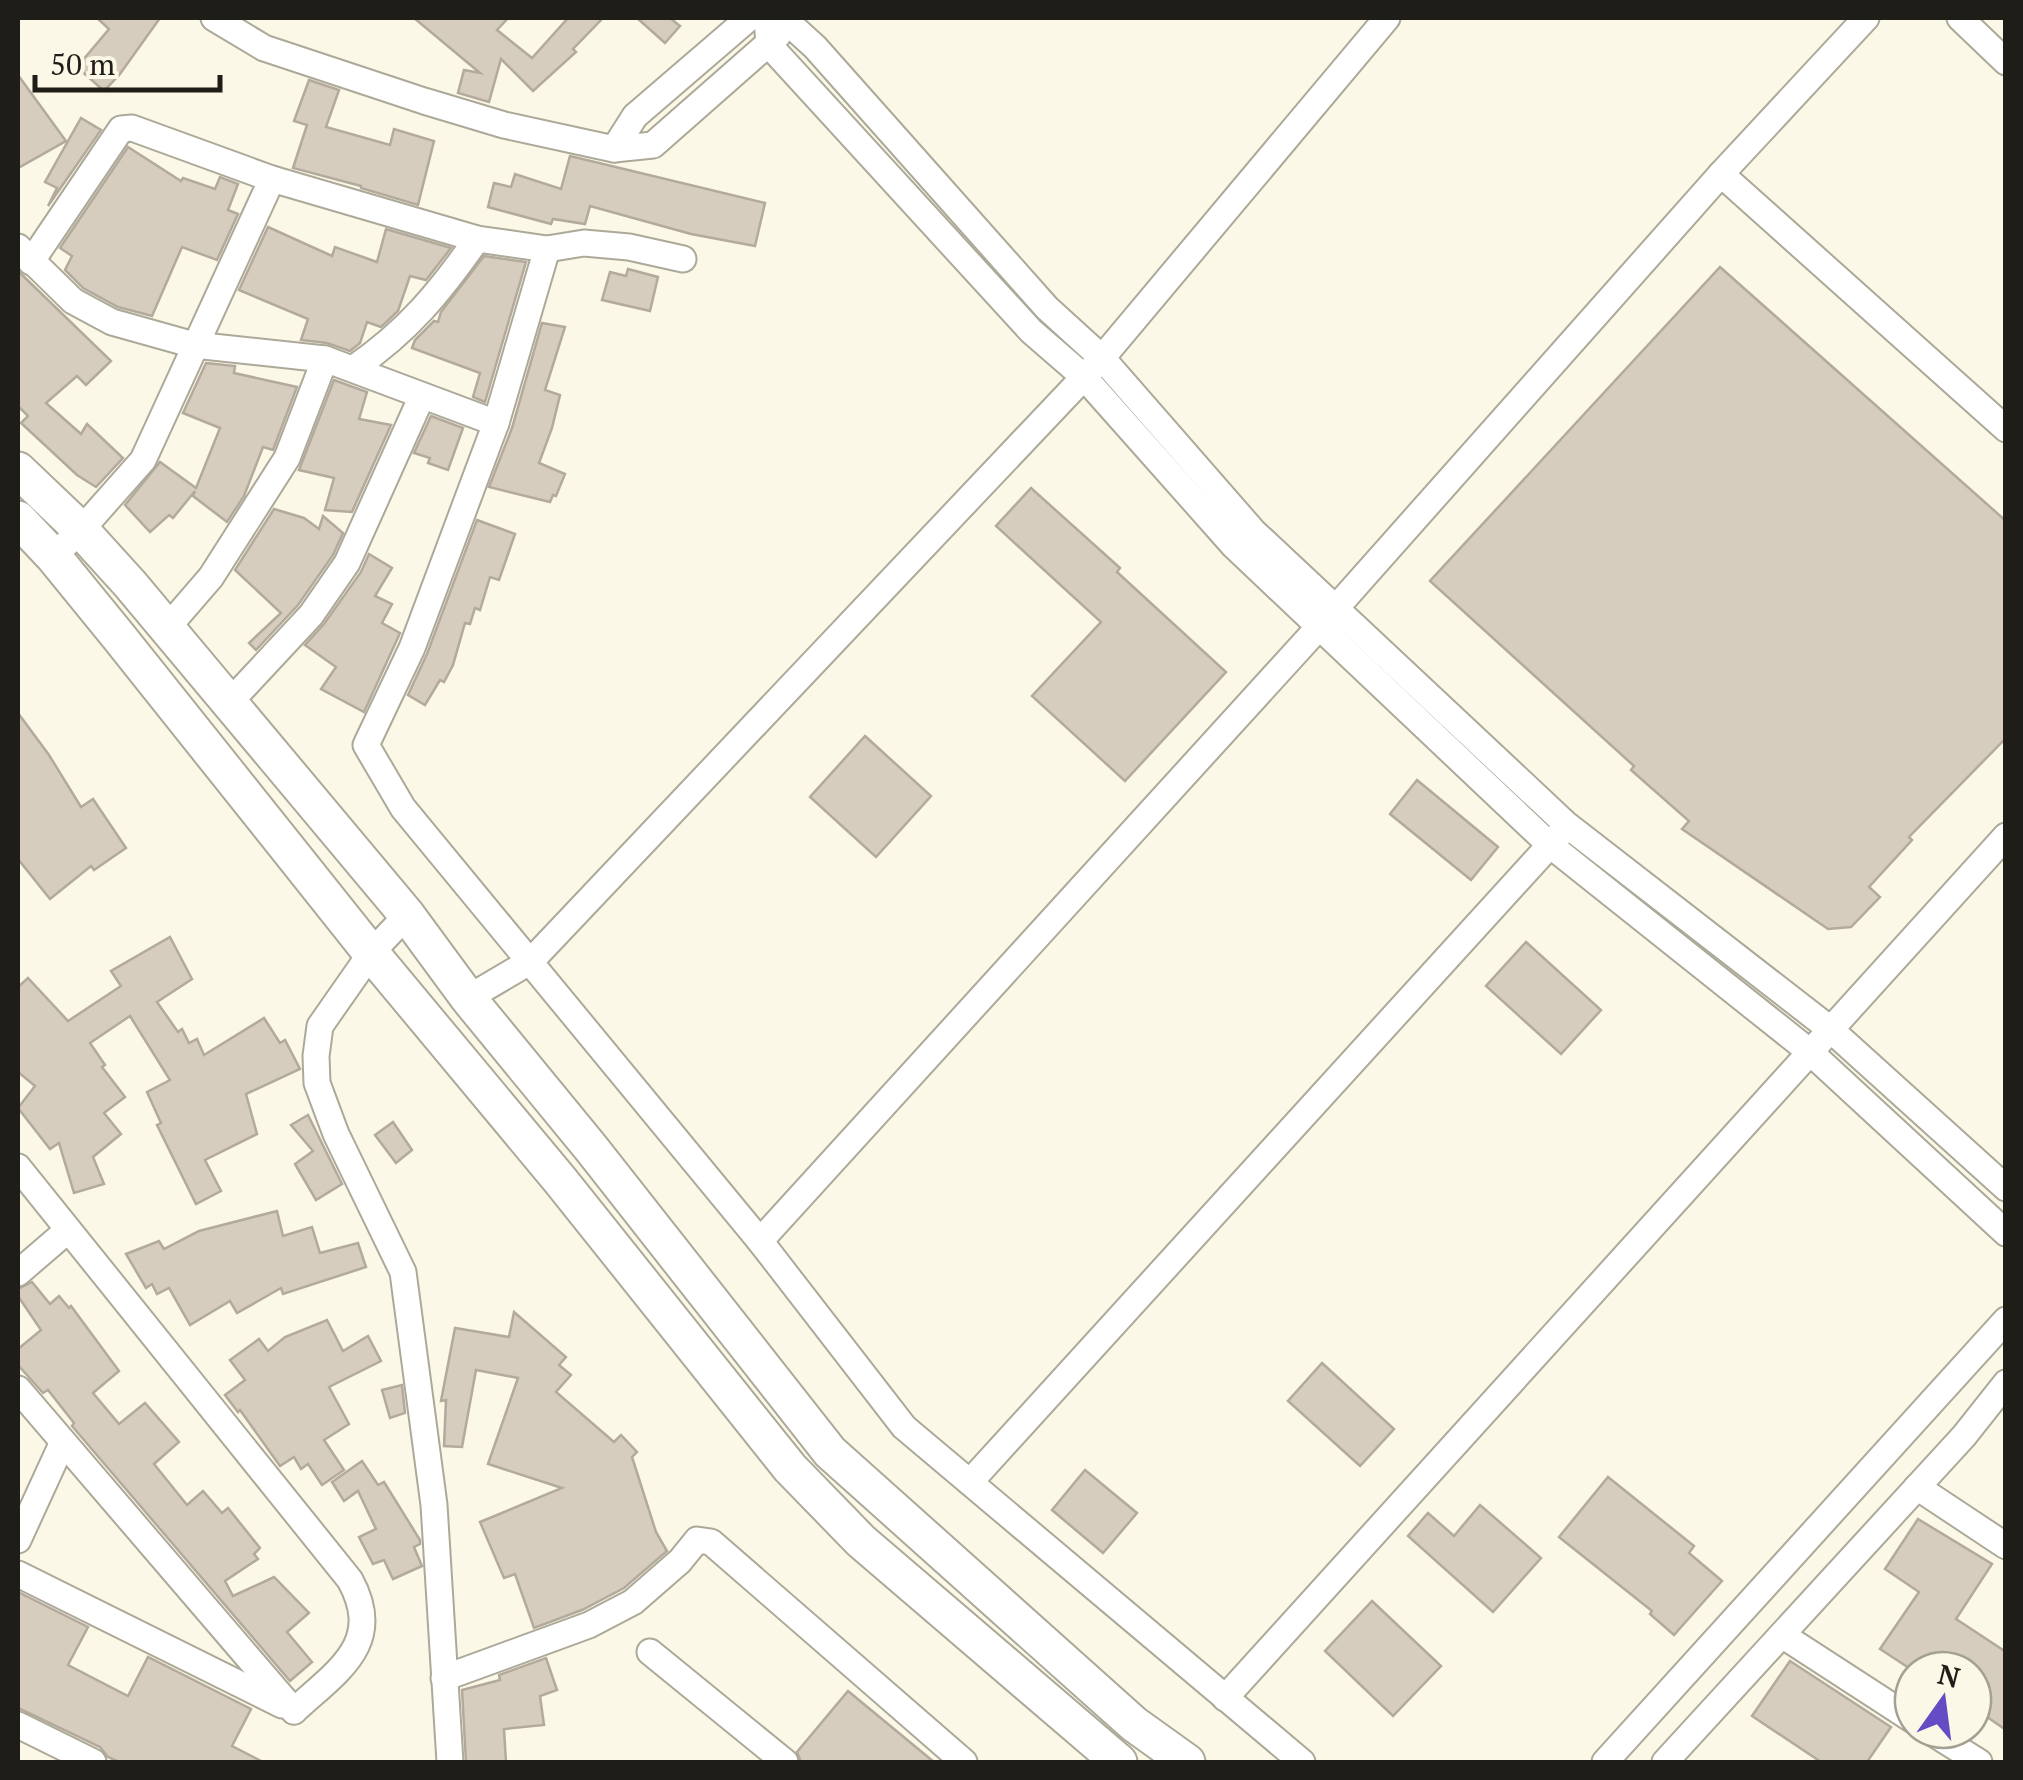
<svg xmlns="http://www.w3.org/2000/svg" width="2023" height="1780" font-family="'PT Serif',serif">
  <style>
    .building { fill: #d7cdbf; stroke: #b3a99c; stroke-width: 2.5 }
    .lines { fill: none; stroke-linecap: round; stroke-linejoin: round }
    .minor-casing { stroke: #aca999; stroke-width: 29 }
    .secondary-casing { stroke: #aca999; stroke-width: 39 }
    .minor { stroke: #fff; stroke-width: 25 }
    .secondary { stroke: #fff; stroke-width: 35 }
  </style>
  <rect width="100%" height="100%" fill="#fbf8e7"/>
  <g class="building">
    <polygon points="97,18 160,18 120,74 104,91 77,67 109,29"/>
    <polygon points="414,18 508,18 497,30 532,58 568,18 603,18 573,49 576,52 533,91 501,59 489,102 458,93 464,70 480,73"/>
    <polygon points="637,18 670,18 680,26 665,43"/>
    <polygon points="18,75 66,141 18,168"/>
    <polygon points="309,80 339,90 326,127 390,145 394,129 434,141 418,205 361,188 361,186 293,168 307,125 294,121"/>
    <polygon points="81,118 101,130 48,206 57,188 45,182"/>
    <polygon points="128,147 181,181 183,178 215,189 220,177 238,184 228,210 238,214 217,260 182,247 152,316 118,307 83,288 65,270 72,256 60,248"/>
    <polygon points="570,156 765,203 755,246 691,234 590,206 585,224 553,219 551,224 488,207 494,183 511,187 515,174 561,189"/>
    <polygon points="268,227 332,256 335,247 377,262 386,229 451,248 426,280 410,276 398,311 381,327 367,322 360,343 350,351 327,343 301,340 308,319 239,290"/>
    <polygon points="484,256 526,262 485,402 473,397 480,373 412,348 415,340 434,321 438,322 441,312"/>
    <polygon points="1720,267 2006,521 2006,738 1909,837 1912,840 1869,887 1880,897 1851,927 1828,929 1682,829 1689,821 1631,770 1634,766 1430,581"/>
    <polygon points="628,269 658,277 650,311 602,300 610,272 626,276"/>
    <polygon points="18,271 111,361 86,385 77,376 46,403 81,434 87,424 123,458 96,487 77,475 21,423 28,416 18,406"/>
    <polygon points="542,323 565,327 545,390 560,395 552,428 539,463 565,474 556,496 553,495 550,502 489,487 512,428"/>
    <polygon points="206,363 235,366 234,373 297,387 273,450 263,447 244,496 227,522 193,496 195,491 173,518 169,515 150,532 125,505 160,462 196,488 220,428 183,413"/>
    <polygon points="334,380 367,392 359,419 391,425 352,512 325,510 334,478 299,470"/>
    <polygon points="431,416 463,428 448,470 428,463 430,458 414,453"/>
    <polygon points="1031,488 1120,568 1117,572 1226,672 1125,781 1032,696 1101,622 996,526"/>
    <polygon points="274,509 304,518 319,529 323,516 343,533 333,555 298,605 256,650 249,643 281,613 235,570"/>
    <polygon points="477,520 515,534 499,580 490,577 480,610 475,608 470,624 465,623 453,665 444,682 440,680 425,705 408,695 427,654"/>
    <polygon points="369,554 392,568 375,596 392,604 382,623 400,633 364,712 321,689 336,667 305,645 324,624 361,572"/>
    <polygon points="18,713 49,755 81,807 93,799 126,848 94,870 91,866 50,899 18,859"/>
    <polygon points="865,736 931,796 876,857 810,797"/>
    <polygon points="1417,780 1498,847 1471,880 1390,814"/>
    <polygon points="170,937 192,979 157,1002 178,1032 182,1029 189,1043 197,1039 204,1055 264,1018 280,1043 285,1040 300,1069 246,1094 257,1134 205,1160 221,1191 196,1204 157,1125 161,1123 147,1092 170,1080 130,1016 90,1043 105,1065 102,1067 125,1097 104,1113 121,1134 93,1157 104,1184 74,1193 59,1143 50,1149 18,1108 35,1086 18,1072 18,987 28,978 68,1021 121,986 111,971"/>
    <polygon points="1526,942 1601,1010 1561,1054 1486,986"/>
    <polygon points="308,1115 342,1184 316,1200 295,1164 313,1151 291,1125"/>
    <polygon points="393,1122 412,1150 396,1163 375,1135"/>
    <polygon points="277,1211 283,1236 312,1227 320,1253 358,1243 366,1267 283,1294 281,1288 237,1313 230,1301 190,1325 169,1288 157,1294 152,1284 146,1288 126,1254 159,1241 164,1249 199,1231"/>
    <polygon points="32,1282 50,1304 59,1296 69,1308 71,1306 119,1371 93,1393 119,1424 145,1403 179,1442 154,1464 187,1505 203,1491 222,1513 228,1508 260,1548 254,1554 258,1559 225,1581 233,1596 274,1577 309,1613 287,1632 312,1662 290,1681 72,1426 74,1423 48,1390 43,1393 18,1365 18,1349 41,1330 18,1296 18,1289"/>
    <polygon points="514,1312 566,1357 559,1365 571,1375 556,1392 614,1442 621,1435 637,1452 632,1457 656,1532 667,1551 624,1588 582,1610 534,1628 515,1574 504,1578 480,1522 562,1488 488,1464 518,1378 476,1370 462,1447 444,1446 446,1400 441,1401 455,1328 509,1337"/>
    <polygon points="327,1320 343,1351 368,1336 381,1361 329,1387 349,1424 324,1440 344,1470 322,1485 308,1464 301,1469 294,1457 280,1466 240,1410 238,1412 225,1395 245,1380 230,1360 259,1339 268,1351 285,1337"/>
    <polygon points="1322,1363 1394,1429 1360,1466 1288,1401"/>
    <polygon points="402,1385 405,1413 390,1418 382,1390"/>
    <polygon points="362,1461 378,1485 384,1482 420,1540 420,1544 414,1547 422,1566 393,1579 384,1560 373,1564 359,1537 376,1529 358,1491 344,1501 332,1482"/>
    <polygon points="1085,1470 1137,1513 1103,1553 1052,1510"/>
    <polygon points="1608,1477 1694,1546 1689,1553 1722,1581 1674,1635 1650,1614 1652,1611 1559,1537"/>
    <polygon points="1480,1505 1541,1558 1493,1612 1408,1536 1428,1513 1454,1536"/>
    <polygon points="1918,1519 1992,1564 1956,1619 2006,1652 2006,1730 1973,1707 1973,1670 1912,1670 1880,1649 1919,1592 1885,1569"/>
    <polygon points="18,1592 88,1627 68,1665 128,1696 148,1657 251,1709 232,1746 263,1762 119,1762 108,1757 100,1747 18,1708"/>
    <polygon points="1372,1601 1441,1666 1393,1716 1325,1651"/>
    <polygon points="546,1658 557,1690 540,1696 544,1725 504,1729 506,1762 466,1762 462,1690 500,1680 499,1675"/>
    <polygon points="1790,1661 1891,1727 1867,1762 1821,1762 1752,1716"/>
    <polygon points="848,1691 934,1762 801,1762 797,1752"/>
  </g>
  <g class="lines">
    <g class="minor-casing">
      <g id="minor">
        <polyline points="214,18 264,48 424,101 504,125 614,149 653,145 778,35"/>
        <polyline points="767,18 769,45 1031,331 1084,377 1234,546 1550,845 1810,1052 2006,1233"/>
        <polyline points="783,18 815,47 1047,308 1102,358 1253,531 1567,825 1830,1029 2006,1188"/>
        <polyline points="1960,18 2006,62"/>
        <polyline points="614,149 635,116 749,18"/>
        <polyline points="1721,174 2006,429"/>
        <polyline points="18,247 73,301 112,322 194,345 325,359 496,423"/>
        <polyline points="547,249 496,423 412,648 366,745 403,808 760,1241 904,1427 1302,1762"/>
        <polyline points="31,262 121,129 132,128 272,179 477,239 547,249 584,243 629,247 683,259"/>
        <path d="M354,368C408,331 440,292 477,239"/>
        <polyline points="53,556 81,530 143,460 272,179"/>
        <polyline points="167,628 211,577 287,458 325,359"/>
        <polyline points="229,703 311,615 347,563 422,396"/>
        <polyline points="407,915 371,953 320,1026 316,1056 317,1083 336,1134 403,1272 434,1505 450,1762"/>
        <polyline points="468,998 531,961 1102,358 1387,18"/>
        <path d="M18,1167L350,1580C385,1644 337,1671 294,1711"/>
        <polyline points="760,1241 1319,627 1721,174 1866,18"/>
        <polyline points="18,1273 68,1230"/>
        <polyline points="18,1389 294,1711"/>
        <polyline points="970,1482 1559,835"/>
        <polyline points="1917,1487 2006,1546"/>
        <polyline points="18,1540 62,1444"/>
        <polyline points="18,1574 282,1705"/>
        <polyline points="1782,1635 1913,1720"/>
        <polyline points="650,1652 785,1762"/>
        <polyline points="444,1678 589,1625 633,1602 680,1561 697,1540 711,1542 964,1762"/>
        <polyline points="1225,1698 2006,836"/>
        <polyline points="18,1725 93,1762"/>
        <polyline points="1928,1730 1979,1762"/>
        <polyline points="1605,1762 2006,1320"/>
        <polyline points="1665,1762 1964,1436 2006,1383"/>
      </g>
    </g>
    <g class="secondary-casing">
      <g id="secondary">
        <polyline points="18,470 81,530 130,584 407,915 468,998 591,1148 830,1452 1134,1724 1187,1762"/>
        <polyline points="18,519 53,556 119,637 371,953 560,1180 790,1468 861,1541 1119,1762"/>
      </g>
    </g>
    <use href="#minor" class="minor"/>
    <use href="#secondary" class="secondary"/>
  </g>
  <rect width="2023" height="1780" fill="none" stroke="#1e1d17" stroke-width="40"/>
  <g transform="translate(1943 1700) rotate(14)"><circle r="48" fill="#fbf8e7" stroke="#a3a094" stroke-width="2.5"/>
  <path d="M0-8L18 38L0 25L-18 38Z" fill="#654bc4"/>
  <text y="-15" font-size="28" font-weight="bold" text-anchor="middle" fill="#1e1d17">N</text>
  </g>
  <path d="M35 75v15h185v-15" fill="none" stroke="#1e1d17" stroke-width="5"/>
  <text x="50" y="75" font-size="30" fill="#1e1d17" stroke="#fbf8e7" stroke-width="8" paint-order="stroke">50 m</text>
</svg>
